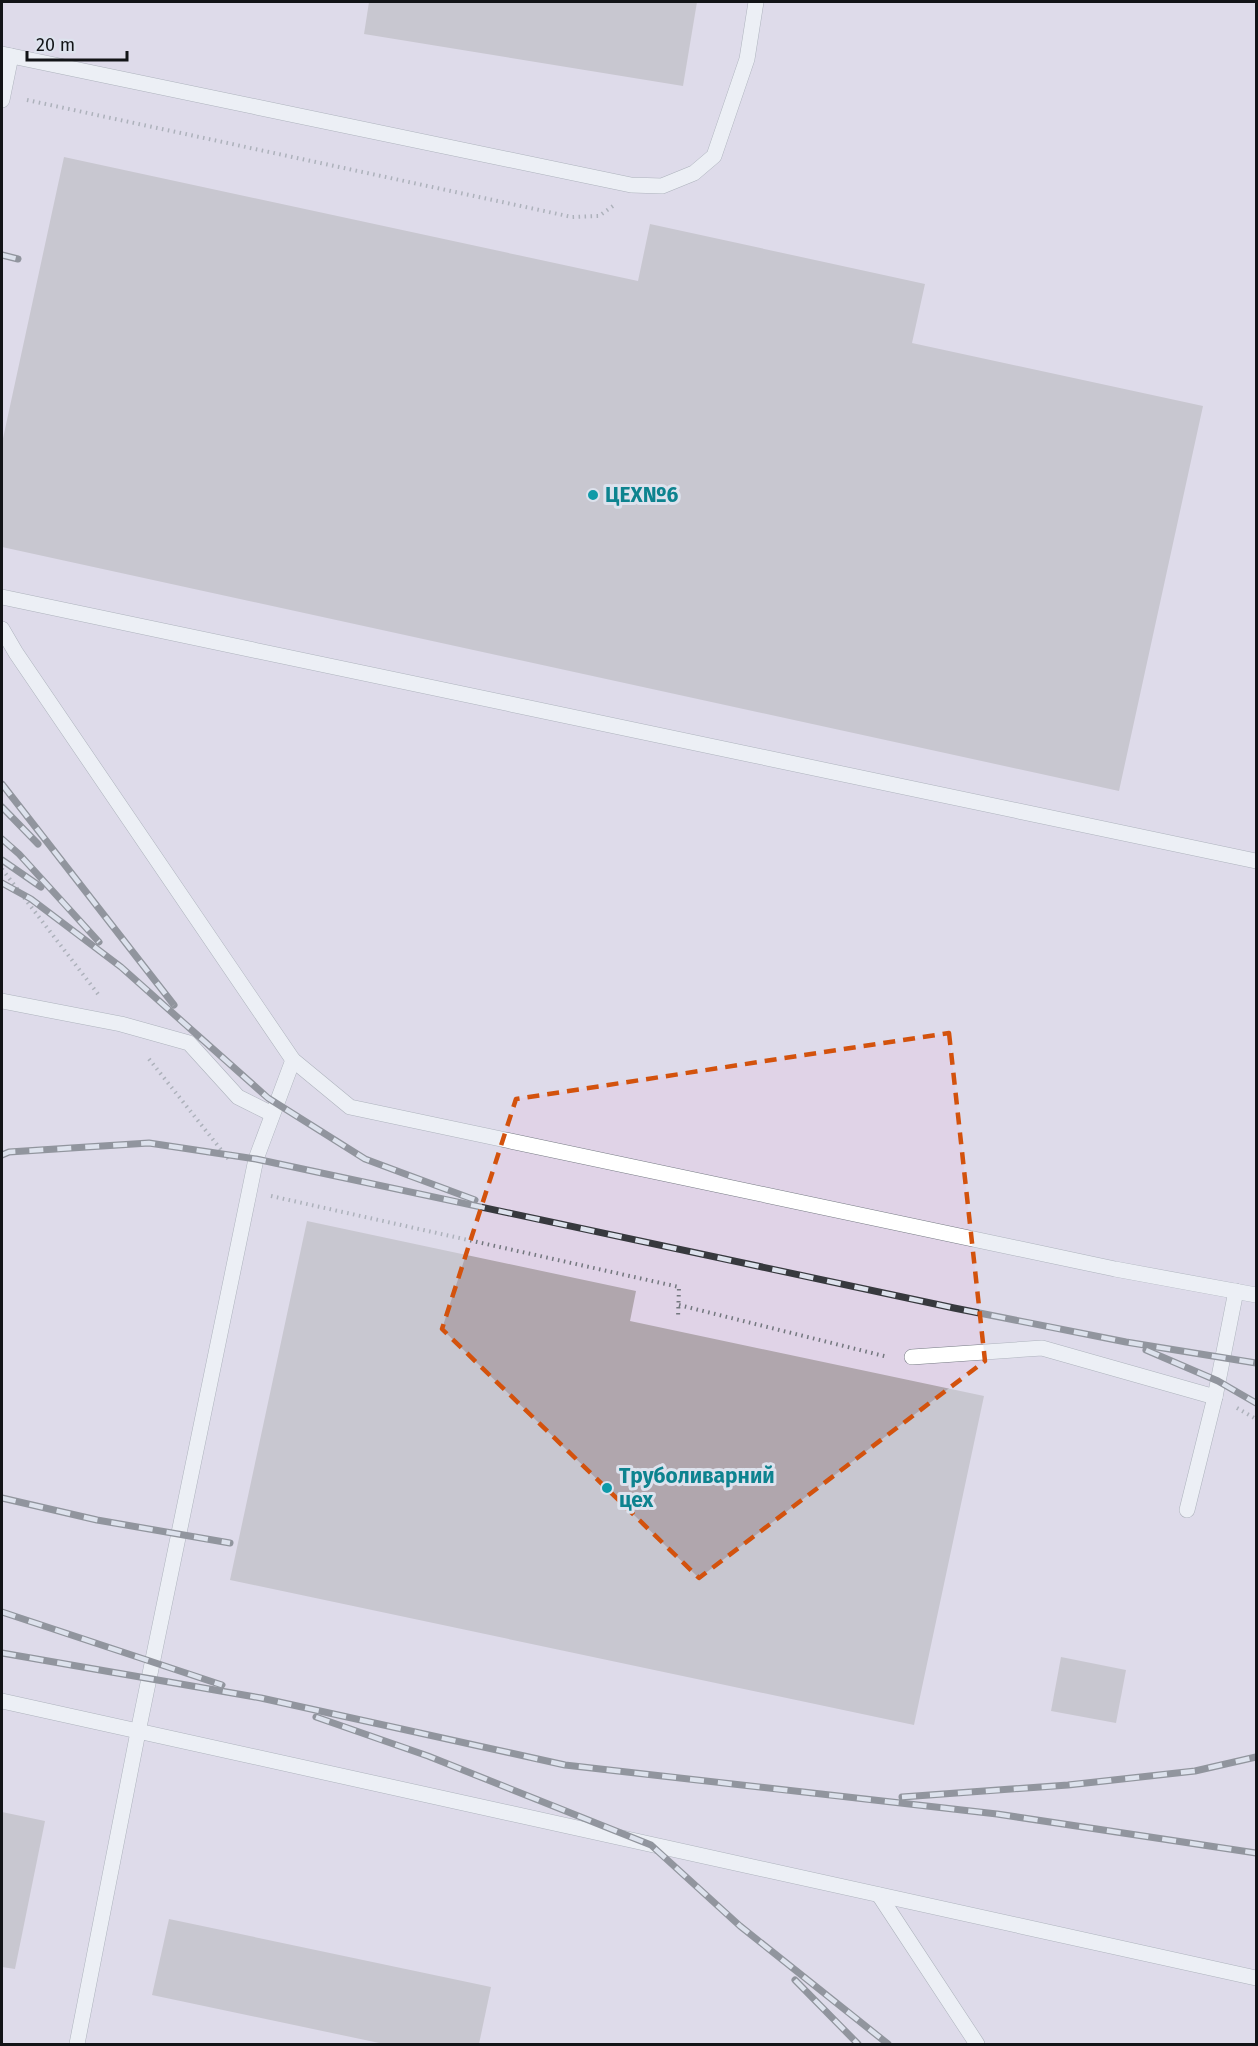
<svg xmlns="http://www.w3.org/2000/svg" width="1258" height="2046" font-family="'Fira Sans',sans-serif">
  <style>
    .industrial { fill: #e0d3e7 }
    .building { fill: #b0a6ad }
    .lines { fill: none; stroke-linecap: round; stroke-linejoin: round }
    .lane-casing { stroke: #757a83; stroke-width: 16 }
    .path { stroke: #73777e; stroke-width: 4; stroke-dasharray: 1.5 4.5; stroke-linecap: butt }
    .lane { stroke: #fff; stroke-width: 15 }
    .rail-casing { stroke: #37393e; stroke-width: 7 }
    .rail { stroke: #dde2ed; stroke-width: 4.5; stroke-dasharray: 14; stroke-linecap: butt }
    .marked { fill: none; stroke: #d3520d; stroke-width: 4.5; stroke-dasharray: 12 8; stroke-linejoin: round }
    .culture-dot { fill: #0f9aa8; stroke: #dde2ed; stroke-width: 2 }
    .labels { text-anchor: middle; stroke-width: 6; stroke-linejoin: round; paint-order: stroke }
    .culture-label { font-size: 21px; font-weight: bold; fill: #0d838f; stroke: #dde2ed; text-anchor: start }
  </style>
  <rect width="100%" height="100%" fill="#dde2ed"/>
  <rect class="industrial" x="2" y="2" width="1254" height="2042"/>
  <g class="building">
    <polygon points="369,2 697,2 683,86 364,34"/>
    <polygon points="64,157 638,281 650,224 925,284 912,343 1203,406 1119,791 2,547 2,443"/>
    <polygon points="307,1221 636,1291 630,1321 984,1396 914,1725 230,1580"/>
    <polygon points="1061,1657 1126,1670 1116,1723 1051,1711"/>
    <polygon points="2,1812 45,1821 15,1969 2,1967"/>
    <polygon points="169,1919 491,1987 479,2044 384,2044 152,1995"/>
  </g>
  <g class="lines">
    <g class="lane-casing">
      <g id="lane">
        <polyline points="2,54 631,185 662,186 694,173 714,156 747,59 756,2"/>
        <polyline points="2,100 11,56"/>
        <polyline points="2,597 1256,861"/>
        <polyline points="2,629 16,653 293,1060 350,1107 1115,1269 1256,1295"/>
        <polyline points="2,1001 121,1024 189,1043 238,1097 272,1114"/>
        <polyline points="912,1357 1042,1348 1215,1397"/>
        <polyline points="1187,1510 1215,1397 1236,1291"/>
        <polyline points="2,1701 1256,1978"/>
        <polyline points="879,1895 977,2044"/>
        <polyline points="77,2044 138,1732 256,1159 293,1060"/>
      </g>
    </g>
    <g class="path">
      <polyline points="27,100 572,217 599,216 613,206"/>
      <polyline points="2,869 98,994"/>
      <polyline points="149,1059 230,1161"/>
      <polyline points="271,1196 679,1287 678,1318"/>
      <polyline points="679,1305 888,1357"/>
      <polyline points="1237,1408 1256,1419"/>
    </g>
    <use href="#lane" class="lane"/>
    <g class="rail-casing">
      <g id="rail">
        <polyline points="2,255 18,259"/>
        <polyline points="2,784 174,1005"/>
        <polyline points="2,807 38,844"/>
        <polyline points="2,839 19,854 99,942"/>
        <polyline points="2,860 41,887"/>
        <polyline points="2,883 31,899 121,967 268,1098 365,1159 475,1200"/>
        <polyline points="2,1155 9,1152 149,1143 256,1159 954,1308 1126,1342 1256,1363"/>
        <polyline points="1146,1350 1218,1381 1256,1403"/>
        <polyline points="2,1498 97,1520 230,1543"/>
        <polyline points="2,1612 222,1685"/>
        <polyline points="2,1653 261,1698 565,1765 997,1814 1256,1853"/>
        <polyline points="316,1717 428,1756 651,1845 740,1926 888,2044"/>
        <polyline points="902,1797 1068,1785 1195,1771 1256,1757"/>
        <polyline points="795,1980 858,2044"/>
      </g>
    </g>
    <use href="#rail" class="rail"/>
  </g>
  <path d="M0 0H1258V2046H0ZM949,1033L985,1361L699,1578L442,1329L516,1099Z" fill="#dde2ed" fill-opacity=".55" fill-rule="evenodd"/>
  <path class="marked" d="M949,1033L985,1361L699,1578L442,1329L516,1099Z"/>
  <g class="culture-dot">
    <circle cx="593" cy="495" r="6"/>
    <circle cx="607" cy="1488" r="6"/>
  </g>
  <g class="labels">
    <g class="culture-label">
      <text x="605" y="502">ЦЕХ№6</text>
      <text x="619" y="1483">Труболиварний<tspan x="619" dy="24">цех</tspan></text>
    </g>
  </g>
  <rect width="1258" height="2046" fill="none" stroke="#121417" stroke-width="6"/>
  <path d="M27 51v9h100v-9" fill="none" stroke="#121417" stroke-width="3"/>
  <text x="36" y="51" font-size="18" fill="#121417" stroke="#dde2ed" stroke-width="4.5" paint-order="stroke">20 m</text>
</svg>
